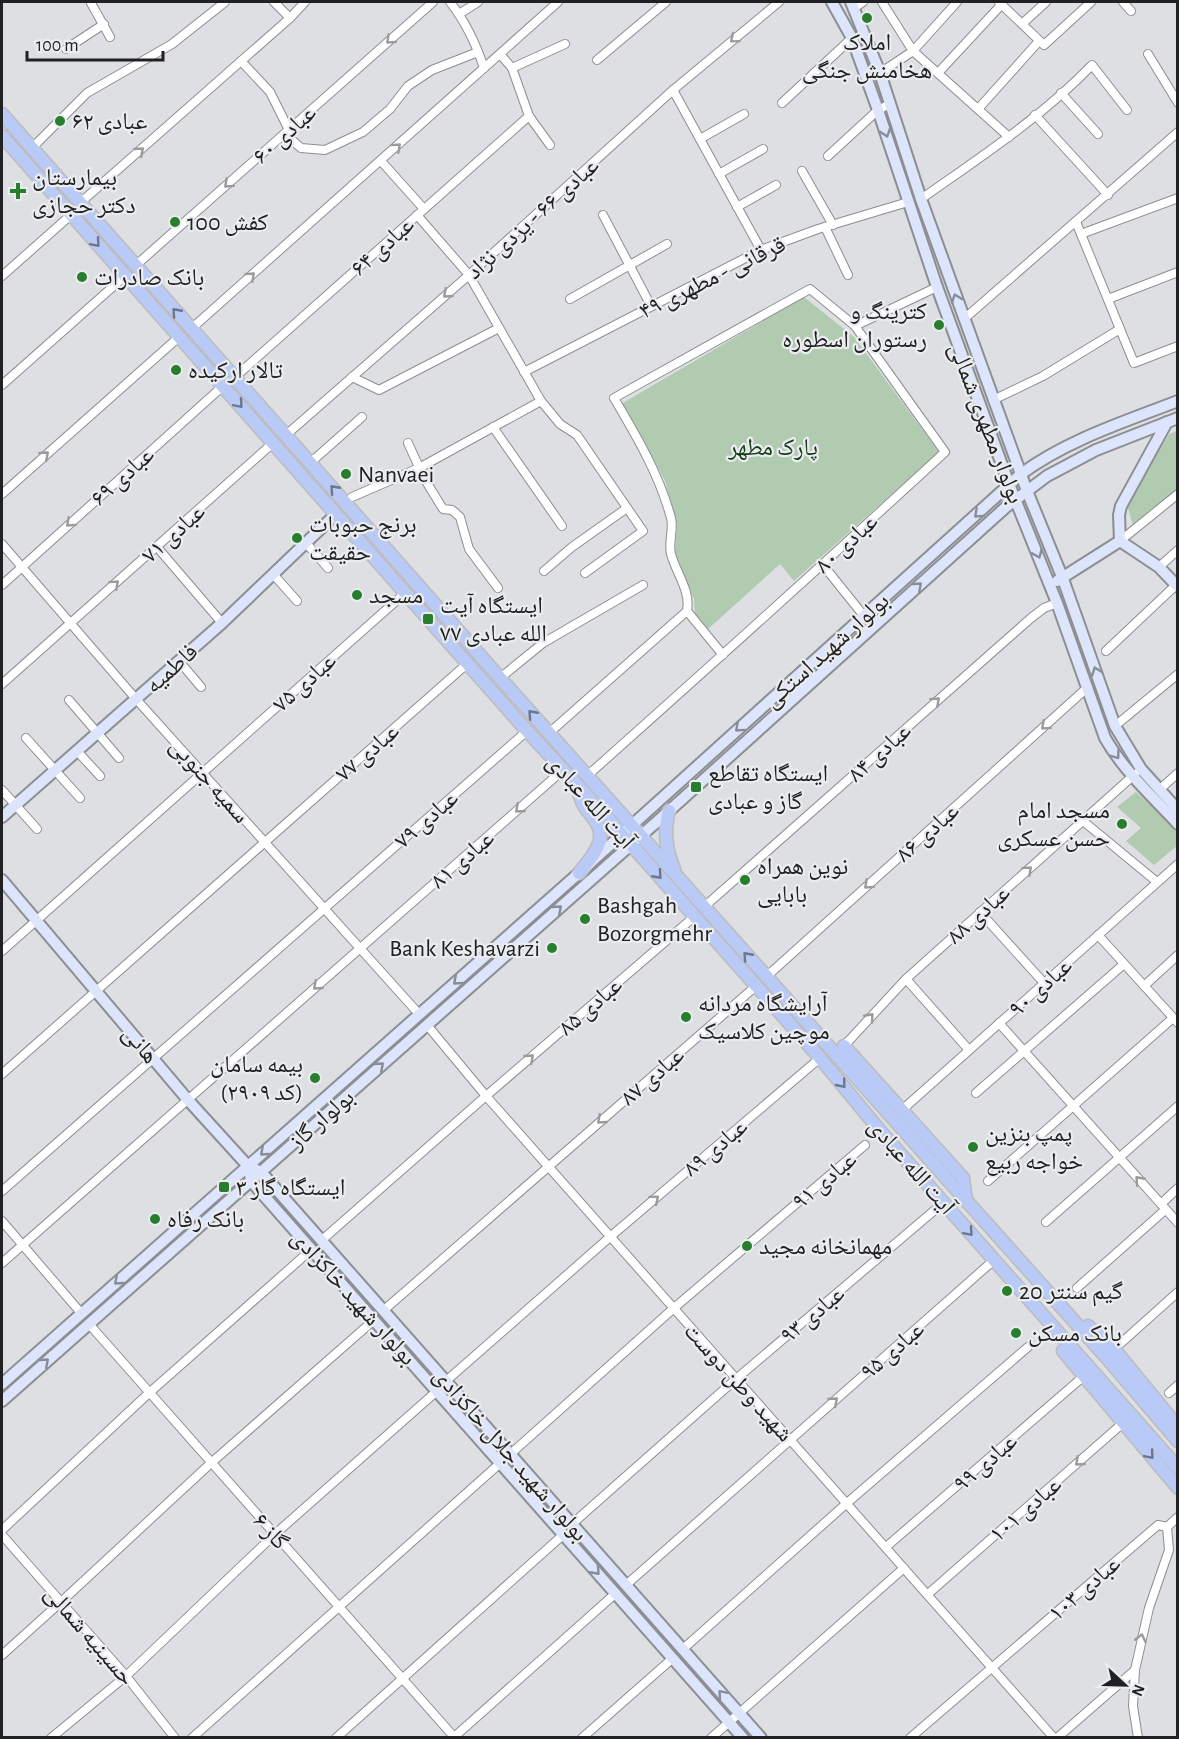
<svg xmlns="http://www.w3.org/2000/svg" width="1179" height="1739" font-family="'Alegreya Sans','Noto Naskh Arabic',sans-serif">
  <style>
    .park { fill: #b1cbb0 }
    .lines { fill: none; stroke-linecap: round; stroke-linejoin: round }
    .street-casing { stroke: #8d8e91; stroke-width: 10 }
    .secondary-casing { stroke: #8d8e91; stroke-width: 14 }
    .primary-casing { stroke: #bcbcbd; stroke-width: 15 }
    .street { stroke: #fff; stroke-width: 8 }
    .secondary { stroke: #dce5fb; stroke-width: 10 }
    .primary { stroke: #b9caf7; stroke-width: 12 }
    .oneway { stroke: #9b9b9c }
    .oneway2 { stroke: #878d99 }
    .oneway3 { stroke: #6c768c }
    .poi-dot { fill: #277f2e; stroke: #ebecef; stroke-width: 2 }
    .labels { text-anchor: middle; stroke-width: 4.5; stroke-linejoin: round; paint-order: stroke }
    .poi-label { font-size: 24px; fill: #202122; stroke: #ebecef; text-anchor: start }
    .street-label { font-size: 24px; fill: #202122; stroke: #ebecef }
    .park-label { font-size: 24px; fill: #143e17; stroke: #ebecef }
  </style>
  <rect width="100%" height="100%" fill="#dddfe2"/>
  <g class="park">
    <polygon points="804,297 854,337 939,452 794,581 780,564 707,630 695,615 694,599 675,555 677,524 665,481 652,456 621,404"/>
    <polygon points="1177,431 1177,490 1133,526 1127,504 1169,434"/>
    <polygon points="1136,792 1177,830 1177,846 1154,865 1126,841 1141,828 1117,807"/>
  </g>
  <g class="lines">
    <g class="street-casing">
      <g id="street">
        <polyline points="274,2 290,18"/>
        <path d="M450,2C465,21 476,44 484,68"/>
        <polyline points="882,2 913,51 1009,137"/>
        <polyline points="999,2 1044,45 1091,2"/>
        <polyline points="1123,2 1131,11"/>
        <polyline points="91,3 110,37"/>
        <polyline points="854,8 863,2"/>
        <polyline points="459,14 478,2"/>
        <polyline points="1022,24 1046,2"/>
        <polyline points="66,49 104,24"/>
        <polyline points="500,54 512,68 529,116 550,145"/>
        <polyline points="1148,54 1178,103"/>
        <polyline points="597,60 666,2"/>
        <polyline points="241,61 270,92 289,130"/>
        <polyline points="512,68 565,44"/>
        <polyline points="880,73 913,51 957,2"/>
        <polyline points="938,73 1002,4"/>
        <polyline points="673,90 761,250"/>
        <polyline points="1061,93 1098,134"/>
        <polyline points="782,103 852,38"/>
        <polyline points="979,108 1039,41"/>
        <polyline points="1035,115 1108,195"/>
        <polyline points="285,134 301,148 325,150 363,132 390,109 408,86 432,70 478,52"/>
        <polyline points="700,139 744,114"/>
        <polyline points="32,148 87,93 172,44 225,2"/>
        <polyline points="828,156 878,110 890,104"/>
        <polyline points="381,161 424,209"/>
        <polyline points="802,171 833,225"/>
        <polyline points="719,174 763,149"/>
        <path d="M921,199C979,158 1042,117 1092,65L1127,110"/>
        <polyline points="80,203 290,18 305,2"/>
        <polyline points="737,207 776,185"/>
        <polyline points="417,215 469,275 541,401 560,424 577,435 643,531 585,573"/>
        <polyline points="603,215 651,306"/>
        <polyline points="1076,222 1134,363 1178,346"/>
        <polyline points="825,227 848,275"/>
        <polyline points="1081,234 1178,198"/>
        <polyline points="135,266 433,2"/>
        <polyline points="2,276 72,214"/>
        <polyline points="570,299 667,244"/>
        <polyline points="1108,299 1178,272"/>
        <polyline points="964,319 1178,132"/>
        <polyline points="855,326 937,287"/>
        <polyline points="191,329 558,2"/>
        <polyline points="524,372 761,250 818,229 908,202"/>
        <polyline points="235,377 529,116"/>
        <polyline points="352,377 379,390 499,328"/>
        <polyline points="2,385 125,276"/>
        <polyline points="993,400 1043,376 1120,329"/>
        <polyline points="493,427 562,526"/>
        <polyline points="286,435 469,275 673,90 779,2"/>
        <polyline points="408,443 424,478 443,509 452,510 460,517 469,549 498,588"/>
        <polyline points="310,463 362,417"/>
        <polyline points="2,494 179,337"/>
        <polyline points="352,497 419,468 541,401"/>
        <polyline points="1120,541 1178,494"/>
        <polyline points="306,543 328,568"/>
        <polyline points="2,544 136,699 419,1014"/>
        <polyline points="157,547 222,623"/>
        <polyline points="823,565 864,616"/>
        <polyline points="1159,567 1178,550"/>
        <polyline points="544,571 572,547 627,508"/>
        <polyline points="273,574 297,601"/>
        <polyline points="2,585 223,386"/>
        <polyline points="1106,651 1176,585"/>
        <polyline points="179,661 201,687"/>
        <polyline points="500,678 543,643 643,585"/>
        <polyline points="2,684 273,443"/>
        <polyline points="69,700 119,758"/>
        <polyline points="1115,726 1178,674"/>
        <polyline points="549,733 687,611"/>
        <polyline points="26,738 80,798"/>
        <polyline points="77,751 100,776"/>
        <path d="M587,776C707,669 827,561 945,452L855,326L810,289L614,398C637,437 659,474 671,518C674,529 668,543 671,554C676,573 691,591 687,611L723,655"/>
        <polyline points="2,790 37,829"/>
        <polyline points="1159,790 1178,773"/>
        <polyline points="1083,821 1157,882"/>
        <polyline points="704,907 1031,618 1044,608 1057,603"/>
        <polyline points="980,912 1044,983"/>
        <polyline points="1098,935 1178,1023"/>
        <polyline points="2,951 405,593"/>
        <polyline points="766,977 1088,687"/>
        <polyline points="906,979 969,1050"/>
        <polyline points="1144,986 1178,955"/>
        <polyline points="999,1023 1178,1223"/>
        <polyline points="427,1025 486,1096 1054,1738"/>
        <polyline points="844,1049 844,1046 906,979 1135,774"/>
        <polyline points="2,1074 468,663"/>
        <polyline points="976,1093 1124,964"/>
        <polyline points="902,1110 1178,864"/>
        <polyline points="988,1181 1173,1018"/>
        <polyline points="2,1191 527,731"/>
        <polyline points="1161,1204 1178,1188"/>
        <polyline points="2,1221 81,1313"/>
        <polyline points="1046,1222 1178,1106"/>
        <polyline points="322,1240 486,1096 695,916"/>
        <polyline points="2,1263 563,770"/>
        <polyline points="1077,1288 1165,1210"/>
        <polyline points="384,1310 756,986"/>
        <polyline points="89,1324 455,1738"/>
        <polyline points="1121,1343 1178,1292"/>
        <polyline points="446,1381 610,1237 820,1058"/>
        <polyline points="1169,1393 1178,1385"/>
        <polyline points="572,1524 736,1379 943,1203"/>
        <polyline points="1167,1527 1178,1517"/>
        <polyline points="2,1530 149,1393 312,1249"/>
        <polyline points="2,1535 126,1676 175,1738"/>
        <polyline points="886,1547 1084,1376"/>
        <polyline points="626,1585 994,1260"/>
        <polyline points="928,1594 1123,1423"/>
        <polyline points="683,1649 847,1503 1028,1347"/>
        <polyline points="2,1655 61,1602 211,1463 374,1320"/>
        <polyline points="51,1738 126,1676 274,1535 437,1391"/>
        <polyline points="192,1738 674,1308 865,1145"/>
        <polyline points="336,1738 564,1534"/>
        <polyline points="453,1738 616,1593"/>
        <polyline points="582,1738 673,1658"/>
        <polyline points="711,1738 904,1568"/>
        <polyline points="910,1738 1158,1525 1167,1527"/>
        <polyline points="1057,1738 1135,1670"/>
        <polyline points="1138,1738 1133,1706 1135,1670 1149,1608 1169,1550 1167,1527"/>
      </g>
    </g>
    <g class="secondary-casing">
      <g id="secondary">
        <path d="M832,2L852,38L878,110L937,287L1009,484L1057,603L1105,738C1124,771 1152,796 1178,824"/>
        <polyline points="851,2 880,73 921,199 1027,491 1063,579 1115,726 1141,769 1178,810"/>
        <polyline points="1120,541 1119,515 1121,506 1167,422"/>
        <polyline points="1120,541 1159,567 1178,587"/>
        <polyline points="1057,581 1120,541"/>
        <polyline points="2,817 222,623 336,514"/>
        <polyline points="2,880 188,1100 248,1166 261,1172 761,1738"/>
        <polyline points="250,1175 251,1181 743,1738"/>
        <path d="M2,1384L579,873L1021,474C1067,440 1124,422 1178,401"/>
        <polyline points="2,1401 669,811 1006,507 1047,476 1096,450 1178,418"/>
      </g>
    </g>
    <g class="primary-casing">
      <g id="primary">
        <polyline points="2,114 500,678 1106,1357 1178,1441"/>
        <polyline points="2,136 527,731 596,805 820,1058 881,1132 1178,1468"/>
        <path d="M578,789C583,808 585,806 596,822C609,840 590,859 579,873"/>
        <path d="M669,811C663,832 666,850 674,869"/>
        <polyline points="844,1046 963,1178 966,1200"/>
        <polyline points="1088,1326 1114,1349 1178,1427"/>
        <polyline points="1063,1351 1178,1488"/>
      </g>
    </g>
    <use href="#street" class="street"/>
    <use href="#secondary" class="secondary"/>
    <use href="#primary" class="primary"/>
  </g>
  <defs><path id="oneway-chevron" d="M-2-3.5L2.5 0L-2 3.5" fill="none" stroke-width="1.6" stroke-linecap="round" stroke-linejoin="round" transform="scale(1.5)"/></defs>
  <g class="oneway">
    <use href="#oneway-chevron" transform="translate(734 39) rotate(140)"/>
    <use href="#oneway-chevron" transform="translate(390 40) rotate(138)"/>
    <use href="#oneway-chevron" transform="translate(397 147) rotate(-42)"/>
    <use href="#oneway-chevron" transform="translate(140 151) rotate(-41)"/>
    <use href="#oneway-chevron" transform="translate(228 184) rotate(138)"/>
    <use href="#oneway-chevron" transform="translate(251 276) rotate(-42)"/>
    <use href="#oneway-chevron" transform="translate(447 294) rotate(139)"/>
    <use href="#oneway-chevron" transform="translate(45 455) rotate(-41)"/>
    <use href="#oneway-chevron" transform="translate(70 523) rotate(138)"/>
    <use href="#oneway-chevron" transform="translate(115 584) rotate(-42)"/>
    <use href="#oneway-chevron" transform="translate(936 701) rotate(-42)"/>
    <use href="#oneway-chevron" transform="translate(1045 726) rotate(138)"/>
    <use href="#oneway-chevron" transform="translate(519 809) rotate(139)"/>
    <use href="#oneway-chevron" transform="translate(1028 870) rotate(-42)"/>
    <use href="#oneway-chevron" transform="translate(868 885) rotate(138)"/>
    <use href="#oneway-chevron" transform="translate(317 986) rotate(139)"/>
    <use href="#oneway-chevron" transform="translate(870 1017) rotate(-48)"/>
    <use href="#oneway-chevron" transform="translate(530 1058) rotate(-41)"/>
    <use href="#oneway-chevron" transform="translate(601 1120) rotate(139)"/>
    <use href="#oneway-chevron" transform="translate(1139 1180) rotate(-132)"/>
    <use href="#oneway-chevron" transform="translate(655 1199) rotate(-40)"/>
    <use href="#oneway-chevron" transform="translate(834 1401) rotate(-41)"/>
    <use href="#oneway-chevron" transform="translate(1079 1462) rotate(139)"/>
    <use href="#oneway-chevron" transform="translate(1141 1638) rotate(-77)"/>
  </g>
  <g class="oneway2">
    <use href="#oneway-chevron" transform="translate(886 133) rotate(72)"/>
    <use href="#oneway-chevron" transform="translate(956 298) rotate(-110)"/>
    <use href="#oneway-chevron" transform="translate(978 514) rotate(138)"/>
    <use href="#oneway-chevron" transform="translate(1038 554) rotate(68)"/>
    <use href="#oneway-chevron" transform="translate(918 586) rotate(-42)"/>
    <use href="#oneway-chevron" transform="translate(1096 671) rotate(-110)"/>
    <use href="#oneway-chevron" transform="translate(739 728) rotate(138)"/>
    <use href="#oneway-chevron" transform="translate(1116 755) rotate(54)"/>
    <use href="#oneway-chevron" transform="translate(558 909) rotate(-41)"/>
    <use href="#oneway-chevron" transform="translate(457 981) rotate(139)"/>
    <use href="#oneway-chevron" transform="translate(380 1066) rotate(-41)"/>
    <use href="#oneway-chevron" transform="translate(264 1152) rotate(139)"/>
    <use href="#oneway-chevron" transform="translate(118 1281) rotate(139)"/>
    <use href="#oneway-chevron" transform="translate(45 1362) rotate(-41)"/>
    <use href="#oneway-chevron" transform="translate(596 1571) rotate(48)"/>
    <use href="#oneway-chevron" transform="translate(722 1694) rotate(-131)"/>
  </g>
  <g class="oneway3">
    <use href="#oneway-chevron" transform="translate(96 243) rotate(49)"/>
    <use href="#oneway-chevron" transform="translate(176 312) rotate(-132)"/>
    <use href="#oneway-chevron" transform="translate(239 404) rotate(49)"/>
    <use href="#oneway-chevron" transform="translate(334 489) rotate(-132)"/>
    <use href="#oneway-chevron" transform="translate(532 714) rotate(-132)"/>
    <use href="#oneway-chevron" transform="translate(658 875) rotate(48)"/>
    <use href="#oneway-chevron" transform="translate(747 956) rotate(-132)"/>
    <use href="#oneway-chevron" transform="translate(842 1084) rotate(51)"/>
    <use href="#oneway-chevron" transform="translate(969 1232) rotate(49)"/>
    <use href="#oneway-chevron" transform="translate(1150 1455) rotate(50)"/>
  </g>
  <g class="poi-dot">
    <circle cx="867" cy="18" r="6"/>
    <circle cx="60" cy="121" r="6"/>
    <path d="M15 182h6v6h6v6h-6v6h-6v-6h-6v-6h6z"/>
    <circle cx="175" cy="222" r="6"/>
    <circle cx="82" cy="277" r="6"/>
    <circle cx="939" cy="325" r="6"/>
    <circle cx="176" cy="370" r="6"/>
    <circle cx="346" cy="474" r="6"/>
    <circle cx="297" cy="538" r="6"/>
    <circle cx="357" cy="595" r="6"/>
    <rect x="422" y="613" width="12" height="12" rx="3"/>
    <rect x="690" y="781" width="12" height="12" rx="3"/>
    <circle cx="1122" cy="824" r="6"/>
    <circle cx="745" cy="880" r="6"/>
    <circle cx="585" cy="919" r="6"/>
    <circle cx="552" cy="948" r="6"/>
    <circle cx="686" cy="1017" r="6"/>
    <circle cx="315" cy="1078" r="6"/>
    <circle cx="973" cy="1147" r="6"/>
    <rect x="218" y="1181" width="12" height="12" rx="3"/>
    <circle cx="155" cy="1219" r="6"/>
    <circle cx="747" cy="1246" r="6"/>
    <circle cx="1007" cy="1291" r="6"/>
    <circle cx="1016" cy="1333" r="6"/>
  </g>
  <g class="labels">
    <g class="poi-label">
      <text x="867" y="50" text-anchor="middle">املاک<tspan x="867" dy="28">هخامنش جنگی</tspan></text>
      <text x="72" y="129">عبادی ۶۲</text>
      <text x="32" y="185">بیمارستان<tspan x="32" dy="28">دکتر حجازی</tspan></text>
      <text x="187" y="230">کفش 100</text>
      <text x="94" y="285">بانک صادرات</text>
      <text x="927" y="319" text-anchor="end">کترینگ و<tspan x="927" dy="28">رستوران اسطوره</tspan></text>
      <text x="188" y="378">تالار ارکیده</text>
      <text x="358" y="482">Nanvaei</text>
      <text x="309" y="532">برنج حبوبات<tspan x="309" dy="28">حقیقت</tspan></text>
      <text x="369" y="603">مسجد</text>
      <text x="440" y="613">ایستگاه آیت<tspan x="440" dy="28">الله عبادی ۷۷</tspan></text>
      <text x="708" y="781">ایستگاه تقاطع<tspan x="708" dy="28">گاز و عبادی</tspan></text>
      <text x="1110" y="818" text-anchor="end">مسجد امام<tspan x="1110" dy="28">حسن عسکری</tspan></text>
      <text x="757" y="874">نوین همراه<tspan x="757" dy="28">بابایی</tspan></text>
      <text x="597" y="913">Bashgah<tspan x="597" dy="28">Bozorgmehr</tspan></text>
      <text x="540" y="956" text-anchor="end">Bank Keshavarzi</text>
      <text x="698" y="1011">آرایشگاه مردانه<tspan x="698" dy="28">موچین کلاسیک</tspan></text>
      <text x="303" y="1072" text-anchor="end">بیمه سامان<tspan x="303" dy="28">(کد ۲۹۰۹)</tspan></text>
      <text x="985" y="1141">پمپ بنزین<tspan x="985" dy="28">خواجه ربیع</tspan></text>
      <text x="236" y="1195">ایستگاه گاز ۳</text>
      <text x="167" y="1227">بانک رفاه</text>
      <text x="759" y="1254">مهمانخانه مجید</text>
      <text x="1019" y="1299">گیم سنتر 20</text>
      <text x="1028" y="1341">بانک مسکن</text>
    </g>
    <g class="street-label">
      <text transform="translate(284 134) rotate(-42)" y="8">عبادی ۶۰</text>
      <text transform="translate(532 218) rotate(-42)" y="8">عبادی ۶۶ - یزدی نژاد</text>
      <text transform="translate(382 246) rotate(-42)" y="8">عبادی ۶۴</text>
      <text transform="translate(712 277) rotate(-26)" y="8">قرقانی - مطهری ۴۹</text>
      <text transform="translate(987 423) rotate(69)" y="8">بولوار مطهری شمالی</text>
      <text transform="translate(122 476) rotate(-42)" y="8">عبادی ۶۹</text>
      <text transform="translate(173 533) rotate(-42)" y="8">عبادی ۷۱</text>
      <text transform="translate(846 543) rotate(-43)" y="8">عبادی ۸۰</text>
      <text transform="translate(826 650) rotate(-42)" y="8">بولوار شهید استکی</text>
      <text transform="translate(171 668) rotate(-42)" y="8">فاطمیه</text>
      <text transform="translate(304 682) rotate(-42)" y="8">عبادی ۷۵</text>
      <text transform="translate(367 752) rotate(-41)" y="8">عبادی ۷۷</text>
      <text transform="translate(879 752) rotate(-42)" y="8">عبادی ۸۴</text>
      <text transform="translate(210 780) rotate(48)" y="8">سمیه جنوبی</text>
      <text transform="translate(591 801) rotate(48)" y="8">آیت الله عبادی</text>
      <text transform="translate(426 819) rotate(-41)" y="8">عبادی ۷۹</text>
      <text transform="translate(927 832) rotate(-42)" y="8">عبادی ۸۶</text>
      <text transform="translate(462 859) rotate(-41)" y="8">عبادی ۸۱</text>
      <text transform="translate(978 914) rotate(-42)" y="8">عبادی ۸۸</text>
      <text transform="translate(1040 987) rotate(-42)" y="8">عبادی ۹۰</text>
      <text transform="translate(590 1006) rotate(-41)" y="8">عبادی ۸۵</text>
      <text transform="translate(141 1044) rotate(50)" y="8">هانی</text>
      <text transform="translate(652 1076) rotate(-41)" y="8">عبادی ۸۷</text>
      <text transform="translate(321 1119) rotate(-41)" y="8">بولوار گاز</text>
      <text transform="translate(715 1147) rotate(-40)" y="8">عبادی ۸۹</text>
      <text transform="translate(912 1166) rotate(49)" y="8">آیت الله عبادی</text>
      <text transform="translate(824 1180) rotate(-40)" y="8">عبادی ۹۱</text>
      <text transform="translate(354 1297) rotate(48)" y="8">بولوار شهید خاکزادی</text>
      <text transform="translate(812 1314) rotate(-40)" y="8">عبادی ۹۳</text>
      <text transform="translate(892 1350) rotate(-41)" y="8">عبادی ۹۵</text>
      <text transform="translate(739 1382) rotate(48)" y="8">شهید وطن دوست</text>
      <text transform="translate(511 1454) rotate(49)" y="8">بولوار شهید جلال خاکزادی</text>
      <text transform="translate(985 1462) rotate(-41)" y="8">عبادی ۹۹</text>
      <text transform="translate(1025 1509) rotate(-41)" y="8">عبادی ۱۰۱</text>
      <text transform="translate(271 1531) rotate(48)" y="8">گاز ۶</text>
      <text transform="translate(1084 1588) rotate(-41)" y="8">عبادی ۱۰۳</text>
      <text transform="translate(90 1635) rotate(49)" y="8">حسینیه شمالی</text>
    </g>
    <g class="park-label">
      <text x="773" y="455">پارک مطهر</text>
    </g>
  </g>
  <rect width="1179" height="1739" fill="none" stroke="#202122" stroke-width="6"/>
  <g transform="translate(1125 1685) rotate(112)" stroke="#ebecef" stroke-width="4.5" paint-order="stroke">
  <path d="M0-4.5L10 22L0 15L-10 22Z" fill="#202122"/>
  <text y="-9" font-size="16" font-weight="bold" text-anchor="middle" fill="#202122">N</text>
  </g>
  <path d="M27 51v9h136v-9" fill="none" stroke="#202122" stroke-width="3"/>
  <text x="36" y="51" font-size="18" fill="#202122" stroke="#ebecef" stroke-width="4.5" paint-order="stroke">100 m</text>
</svg>
